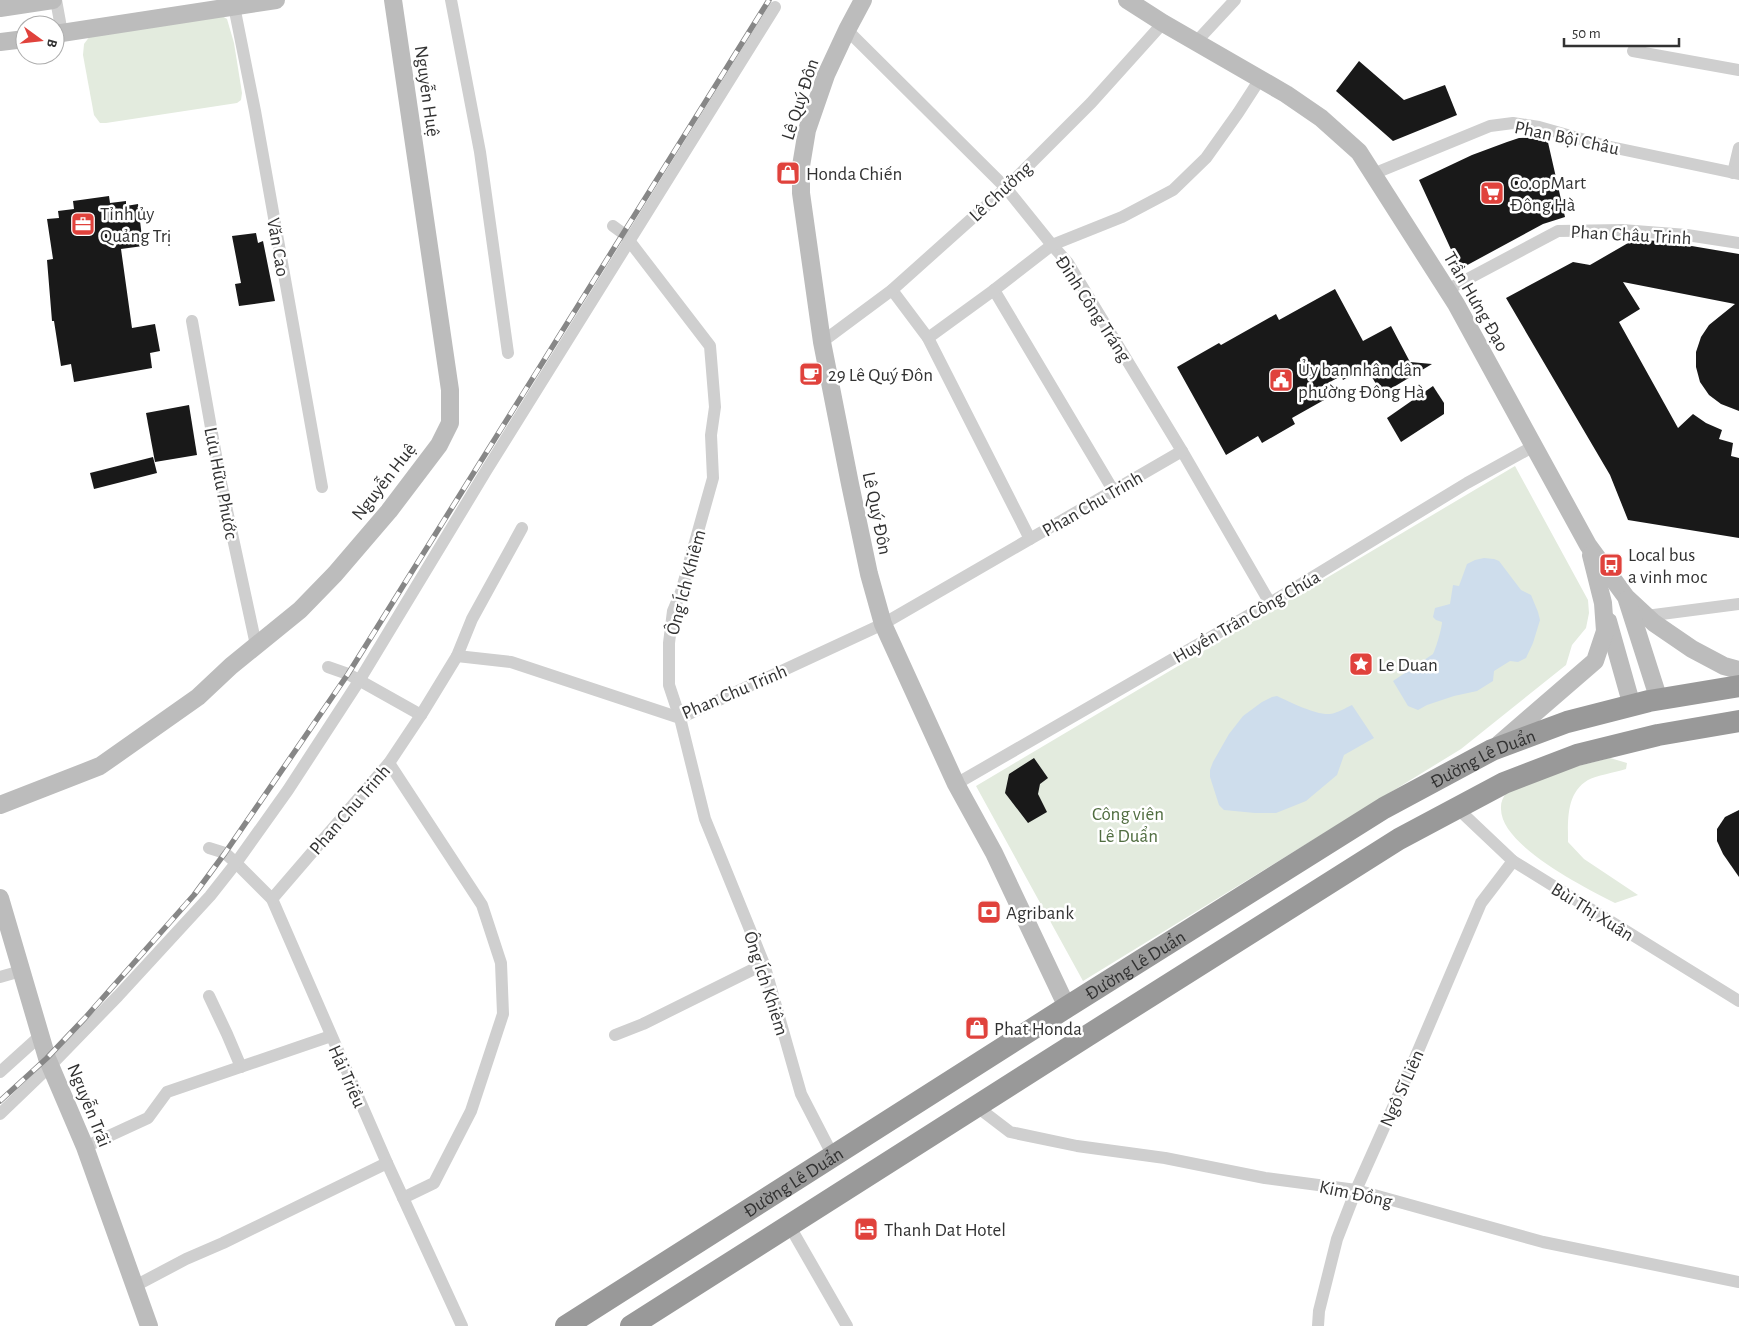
<svg xmlns="http://www.w3.org/2000/svg" width="1739" height="1326" font-family="'Alegreya Sans',sans-serif">
  <style>
    .green { fill: #e3ebde }
    .water { fill: #ceddec }
    .building { fill: #191919 }
    .lines { fill: none; stroke-linecap: round; stroke-linejoin: round }
    .street { stroke: #cfcfcf; stroke-width: 12 }
    .secondary { stroke: #bcbcbc; stroke-width: 18 }
    .highway { stroke: #999; stroke-width: 22 }
    .rail-casing { stroke: #878787; stroke-width: 5.5 }
    .rail { stroke: #fff; stroke-width: 4; stroke-dasharray: 11; stroke-linecap: butt }
    .labels { text-anchor: middle; stroke-width: 5; stroke-linejoin: round; paint-order: stroke }
    .street-label { font-size: 19px; fill: #323232; stroke: #fff }
    .poi-label { font-size: 19px; fill: #323232; stroke: #fff; text-anchor: start }
    .park-label { font-size: 19px; fill: #506d40; stroke: #fff }
  </style>
  <rect width="100%" height="100%" fill="#fff"/>
  <g class="green">
    <polygon points="220,15 227,19 234,43 242,93 241,100 237,103 106,123 100,123 94,115 83,55 84,44 93,32"/>
    <polygon points="1515,466 1588,600 1589,613 1586,628 1572,645 1566,665 1461,749 1083,981 976,786"/>
    <path d="M1610,758L1627,763L1626,769C1616,772 1595,776 1588,780C1566,793 1568,820 1568,842L1584,859L1638,895L1615,903C1586,888 1501,846 1501,809C1500,797 1510,788 1518,781Z"/>
  </g>
  <g class="water">
    <path d="M1484,558L1494,559L1499,561L1521,590L1531,595L1538,612L1540,620L1533,643L1526,658L1518,662L1510,661L1494,671L1493,681L1477,691L1454,696L1427,705L1418,710L1408,706L1393,681L1433,654C1436,648 1442,628 1442,622L1436,620L1433,617L1435,608L1450,604L1453,585L1459,586L1467,564L1475,560Z"/>
    <path d="M1277,696C1290,702 1315,715 1330,714C1338,713 1345,708 1352,705L1374,738L1344,755L1337,775L1306,801L1276,813H1255L1224,810L1219,805L1210,777V770L1213,762L1229,734L1243,716L1262,702L1272,697Z"/>
  </g>
  <g class="building">
    <polygon points="1359,61 1404,100 1445,85 1457,115 1393,141 1336,91"/>
    <polygon points="1545,137 1547,138 1565,217 1543,224 1460,269 1419,180 1472,155 1507,142 1519,138"/>
    <polygon points="109,196 110,203 126,201 126,206 138,204 143,246 121,249 132,328 155,324 160,351 150,353 152,368 74,382 71,364 61,366 54,321 52,321 47,260 53,259 47,219 59,218 58,211 74,209 73,201"/>
    <polygon points="256,233 258,243 263,241 275,301 239,306 235,284 241,283 232,236"/>
    <polygon points="1635,239 1668,242 1739,254 1739,411 1721,404 1709,395 1700,382 1696,367 1696,352 1701,337 1709,325 1735,304 1623,282 1640,309 1619,322 1678,428 1693,414 1706,423 1722,430 1719,439 1733,443 1731,456 1739,458 1739,538 1628,520 1610,475 1506,298 1573,262 1590,265"/>
    <polygon points="1335,289 1363,341 1391,326 1410,362 1432,364 1382,394 1366,367 1343,380 1341,376 1317,389 1324,400 1292,418 1295,424 1262,443 1258,436 1226,455 1177,367 1219,343 1221,345 1276,314 1279,320"/>
    <polygon points="1433,386 1444,403 1444,414 1401,442 1387,418"/>
    <polygon points="189,405 197,455 155,462 146,413"/>
    <polygon points="153,457 157,473 94,489 90,473"/>
    <polygon points="1034,758 1048,778 1040,784 1038,794 1047,812 1028,823 1005,793 1009,774"/>
    <polygon points="1739,810 1739,877 1723,854 1717,841 1717,829 1725,817"/>
  </g>
  <g class="lines">
    <g class="street">
      <polyline points="56,0 62,33"/>
      <polyline points="451,0 480,152 508,353"/>
      <polyline points="234,6 255,111 322,487"/>
      <polyline points="847,30 1006,188 1052,245 1068,263 1182,451 1270,603"/>
      <polyline points="1196,42 1235,0"/>
      <polyline points="1633,51 1739,70"/>
      <polyline points="1733,173 1739,148"/>
      <polyline points="1373,174 1490,126 1513,123 1539,127 1606,146 1739,174"/>
      <polyline points="613,226 624,234 710,346 715,407 711,435 713,478 681,592 673,611 669,643 669,685 680,718 705,819 764,964 801,1094 833,1156"/>
      <polyline points="892,290 928,338 1030,539"/>
      <polyline points="994,290 1113,490"/>
      <polyline points="1447,290 1558,231 1622,230 1687,235 1739,243"/>
      <polyline points="192,321 220,478 256,645"/>
      <polyline points="928,338 994,290 1052,245 1122,217 1173,190 1206,158 1238,113 1260,79"/>
      <polyline points="822,342 892,290 1006,188 1091,103 1163,23"/>
      <polyline points="1646,616 1739,604"/>
      <polyline points="457,656 472,619 522,528"/>
      <polyline points="328,667 348,674 421,715"/>
      <polyline points="389,763 482,905 501,963 503,1014 471,1111 434,1183 403,1198"/>
      <polyline points="956,784 1270,603 1467,483 1534,446"/>
      <polyline points="1457,808 1513,861 1739,1001"/>
      <polyline points="209,848 225,853 236,863 272,899 387,1163 462,1326"/>
      <polyline points="272,899 389,763 421,715 457,656 511,662 680,718 883,624 1182,451"/>
      <polyline points="0,977 21,971"/>
      <polyline points="209,996 227,1034 241,1067"/>
      <polyline points="615,1035 643,1024 764,964"/>
      <polyline points="0,1072 40,1036"/>
      <polyline points="976,1106 1010,1132 1077,1146 1165,1158 1265,1178 1356,1190 1543,1242 1739,1282"/>
      <polyline points="0,1114 50,1066 118,996 210,896 236,863 288,790 359,681 486,471 775,7"/>
      <polyline points="85,1147 148,1118 167,1092 331,1036"/>
      <polyline points="789,1225 847,1326"/>
      <polyline points="135,1286 186,1259 223,1243 387,1163"/>
      <polyline points="1318,1326 1319,1311 1337,1239 1356,1190 1415,1058 1481,903 1513,861"/>
    </g>
    <g class="secondary">
      <polyline points="863,0 847,30 826,75 807,130 801,166 801,193 822,342 850,484 869,574 883,624 956,784 994,853 1067,1007"/>
      <polyline points="1127,0 1163,23 1286,94 1321,118 1359,152 1456,304 1588,545 1626,597 1654,623 1692,649 1724,666 1739,670"/>
      <polyline points="0,8 53,0"/>
      <polyline points="55,34 276,0"/>
      <polyline points="0,42 25,39"/>
      <polyline points="1627,600 1659,700"/>
      <polyline points="1608,621 1632,706"/>
      <polyline points="1499,744 1595,661 1605,631 1603,603 1591,555"/>
      <polyline points="0,805 100,766 198,697 231,666 300,610 335,574 389,511 439,445 450,423 450,390 393,0"/>
      <polyline points="0,898 47,1058 85,1147 149,1326"/>
    </g>
    <g class="highway">
      <path id="s1" d="M566,1326L1067,1007L1384,808L1492,750L1567,722L1649,701L1739,686"/>
      <polyline points="631,1326 1087,1036 1399,839 1504,783 1577,755 1658,735 1739,721"/>
    </g>
    <g class="rail-casing">
      <polyline id="rail" points="0,1101 47,1058 85,1018 194,895 225,853 348,674 769,0"/>
    </g>
    <use href="#rail" class="rail"/>
  </g>
  <defs>
    <g id="shop-square" transform="scale(1.25)"><rect x="-9" y="-9" width="18" height="18" rx="4" fill="#e0423c" stroke="#fff"/><path d="M-5-2.5h2.3a2.7 3.5 0 0 1 5.4 0H5L5.5 6h-11ZM-1.5-2.5h3a1.5 2.3 0 0 0-3 0Z" fill="#fff"/></g>
    <g id="supermarket-square" transform="scale(1.25)"><rect x="-9" y="-9" width="18" height="18" rx="4" fill="#e0423c" stroke="#fff"/><path d="M-6-5.5h2.5l.6 2H6L4.5 2H-2.5L-4.4-4H-6ZM-1.5 3.2a1.3 1.3 0 1 0 .1 0ZM3 3.2a1.3 1.3 0 1 0 .1 0Z" fill="#fff"/></g>
    <g id="office-square" transform="scale(1.25)"><rect x="-9" y="-9" width="18" height="18" rx="4" fill="#e0423c" stroke="#fff"/><path d="M-6-3h4V-5.5h4V-3h4V5H-6ZM-1-4.5V-3h2v-1.5ZM-6 0V1H6V0Z" fill="#fff"/></g>
    <g id="cafe-square" transform="scale(1.25)"><rect x="-9" y="-9" width="18" height="18" rx="4" fill="#e0423c" stroke="#fff"/><path d="M-5.5-4.5H6V0H3Q3 3.5 0 3.5H-2.5Q-5.5 3.5-5.5 0ZM3-3.2v2h1.7v-2ZM-6 4.5H4V6H-6Z" fill="#fff"/></g>
    <g id="civic-square" transform="scale(1.25)"><rect x="-9" y="-9" width="18" height="18" rx="4" fill="#e0423c" stroke="#fff"/><path d="M-.6-6.5H3V-4.5H.6V-3L4-1V1h2V6H-6V1h2V-1L-.6-3ZM-1.2 2.5V6h2.4V2.5Z" fill="#fff"/></g>
    <g id="bus-square" transform="scale(1.25)"><rect x="-9" y="-9" width="18" height="18" rx="4" fill="#e0423c" stroke="#fff"/><path d="M-5-6H5V4H4V6H2V4H-2V6H-4V4H-5ZM-3.5-4V0h7V-4ZM-3.5 1.2v1.5H-2V1.2ZM2 1.2v1.5H3.5V1.2Z" fill="#fff"/></g>
    <g id="sight-square" transform="scale(1.25)"><rect x="-9" y="-9" width="18" height="18" rx="4" fill="#e0423c" stroke="#fff"/><path d="M0-6L1.8-2.2L6-1.7L2.9 1.2L3.7 5.4L0 3.3L-3.7 5.4L-2.9 1.2L-6-1.7L-1.8-2.2Z" fill="#fff"/></g>
    <g id="bank-square" transform="scale(1.25)"><rect x="-9" y="-9" width="18" height="18" rx="4" fill="#e0423c" stroke="#fff"/><path d="M-6-4H6V4H-6ZM0-2.3a2.3 2.3 0 1 0 0 4.6a2.3 2.3 0 1 0 0-4.6Z" fill="#fff"/></g>
    <g id="hotel-square" transform="scale(1.25)"><rect x="-9" y="-9" width="18" height="18" rx="4" fill="#e0423c" stroke="#fff"/><path d="M-6-4.5h1.5V1H6V5H4.5V3h-9V5H-6ZM-4 0a1.8 1.8 0 1 1 3.6 0ZM.5 0V-2.5h3Q6-2.5 6 0Z" fill="#fff"/></g>
  </defs>
  <g fill-rule="evenodd">
    <use href="#shop-square" x="788" y="173"/>
    <use href="#supermarket-square" x="1492" y="193"/>
    <use href="#office-square" x="83" y="224"/>
    <use href="#cafe-square" x="811" y="374"/>
    <use href="#civic-square" x="1281" y="380"/>
    <use href="#bus-square" x="1611" y="565"/>
    <use href="#sight-square" x="1361" y="664"/>
    <use href="#bank-square" x="989" y="912"/>
    <use href="#shop-square" x="977" y="1028"/>
    <use href="#hotel-square" x="866" y="1229"/>
  </g>
  <g class="labels">
    <g class="street-label">
      <text transform="translate(428 91) rotate(82)" y="7">Nguyễn Huệ</text>
      <text transform="translate(799 99) rotate(-72)" y="7">Lê Quý Đôn</text>
      <text transform="translate(1567 137) rotate(12)" y="7">Phan Bội Châu</text>
      <text transform="translate(1000 191) rotate(-43)" y="7">Lê Chưởng</text>
      <text transform="translate(1631 234) rotate(3)" y="7">Phan Châu Trinh</text>
      <text transform="translate(279 247) rotate(80)" y="7">Văn Cao</text>
      <text transform="translate(1477 301) rotate(60)" y="7">Trần Hưng Đạo</text>
      <text transform="translate(1094 308) rotate(57)" y="7">Đinh Công Tráng</text>
      <text transform="translate(383 481) rotate(-52)" y="7">Nguyễn Huệ</text>
      <text transform="translate(222 483) rotate(79)" y="7">Lưu Hữu Phước</text>
      <text transform="translate(1092 503) rotate(-30)" y="7">Phan Chu Trinh</text>
      <text transform="translate(878 513) rotate(78)" y="7">Lê Quý Đôn</text>
      <text transform="translate(685 582) rotate(-75)" y="7">Ông Ích Khiêm</text>
      <text transform="translate(1246 616) rotate(-30)" y="7">Huyền Trân Công Chúa</text>
      <text transform="translate(734 691) rotate(-23)" y="7">Phan Chu Trinh</text>
      <text dy="7" stroke="none"><textPath href="#s1" startOffset="1079">Đường Lê Duẩn</textPath></text>
      <text transform="translate(349 809) rotate(-49)" y="7">Phan Chu Trinh</text>
      <text transform="translate(1593 911) rotate(32)" y="7">Bùi Thị Xuân</text>
      <text dy="7" stroke="none"><textPath href="#s1" startOffset="674">Đường Lê Duẩn</textPath></text>
      <text transform="translate(767 983) rotate(72)" y="7">Ông Ích Khiêm</text>
      <text transform="translate(348 1076) rotate(66)" y="7">Hải Triều</text>
      <text transform="translate(1401 1088) rotate(-66)" y="7">Ngô Sĩ Liên</text>
      <text transform="translate(90 1105) rotate(68)" y="7">Nguyễn Trãi</text>
      <text dy="7" stroke="none"><textPath href="#s1" startOffset="269">Đường Lê Duẩn</textPath></text>
      <text transform="translate(1356 1193) rotate(12)" y="7">Kim Đồng</text>
    </g>
    <g class="poi-label">
      <text x="806" y="180">Honda Chiến</text>
      <text x="1510" y="189">Co.opMart<tspan x="1510" dy="22">Đông Hà</tspan></text>
      <text x="100" y="220">Tỉnh ủy<tspan x="100" dy="22">Quảng Trị</tspan></text>
      <text x="1298" y="376">Ủy ban nhân dân<tspan x="1298" dy="22">phường Đông Hà</tspan></text>
      <text x="828" y="381">29 Lê Quý Đôn</text>
      <text x="1628" y="561">Local bus<tspan x="1628" dy="22">a vinh moc</tspan></text>
      <text x="1378" y="671">Le Duan</text>
      <text x="1006" y="919">Agribank</text>
      <text x="994" y="1035">Phat Honda</text>
      <text x="884" y="1236">Thanh Dat Hotel</text>
    </g>
    <g class="park-label">
      <text x="1128" y="820">Công viên<tspan x="1128" dy="22">Lê Duẩn</tspan></text>
    </g>
  </g>
  <g transform="translate(40 40) rotate(105)"><circle r="24" fill="#ffffff" stroke="#adadad"/>
  <path d="M0-4L9 19L0 12L-9 19Z" fill="#e0423c"/>
  <text y="-8" font-size="14" font-weight="bold" text-anchor="middle" fill="#323232">B</text>
  </g>
  <path d="M1564 38v8h115v-8" fill="none" stroke="#323232" stroke-width="2.5"/>
  <text x="1572" y="38" font-size="15" fill="#323232" stroke="#ffffff" stroke-width="4" paint-order="stroke">50 m</text>
</svg>
